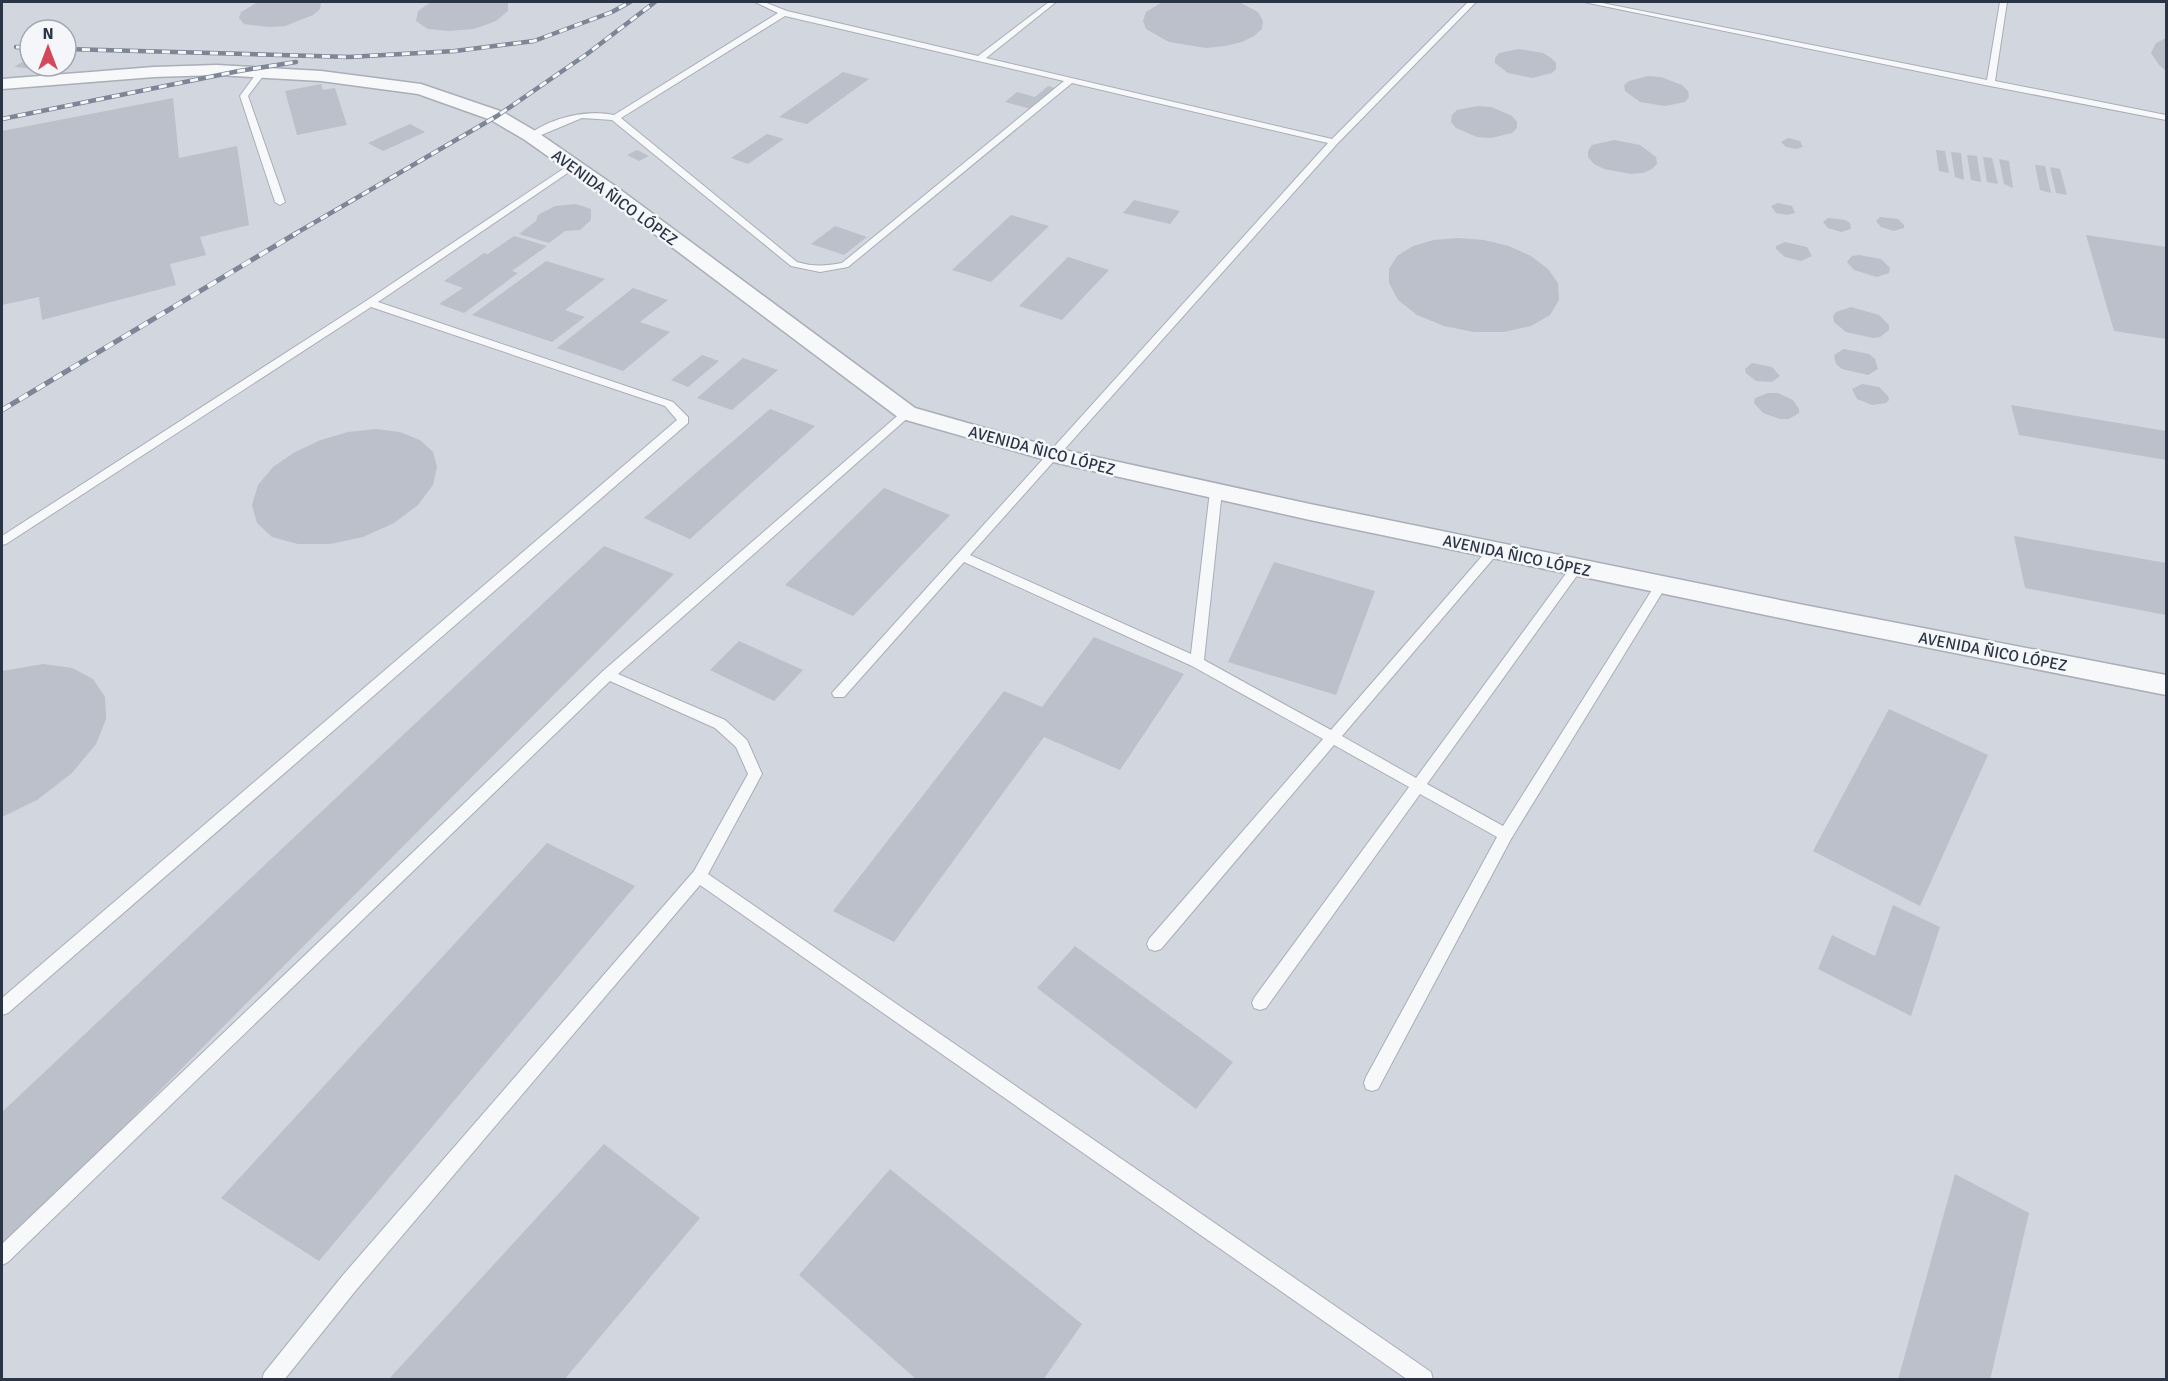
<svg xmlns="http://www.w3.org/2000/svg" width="2168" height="1381" font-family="Signika,sans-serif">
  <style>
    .built { fill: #d2d6de; fill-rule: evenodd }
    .building { fill: #bbc0ca }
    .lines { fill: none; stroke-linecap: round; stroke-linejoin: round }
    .lane-casing { stroke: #a9aeb7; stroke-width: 2 }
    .street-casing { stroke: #a9aeb7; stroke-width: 3 }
    .lane { fill: #f7f8fa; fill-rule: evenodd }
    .street { fill: #f7f8fa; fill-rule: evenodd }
    .rail-far1-casing { stroke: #7d8696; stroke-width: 4.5 }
    .rail-casing { stroke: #7d8696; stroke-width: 5 }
    .rail-far1 { stroke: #f4f6f9; stroke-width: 3; stroke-dasharray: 8; stroke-linecap: butt }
    .rail { stroke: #f4f6f9; stroke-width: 4; stroke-dasharray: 10; stroke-linecap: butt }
    .labels { text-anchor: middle; stroke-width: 5; stroke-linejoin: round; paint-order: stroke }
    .street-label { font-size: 16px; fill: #2b3445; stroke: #f4f6f9 }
  </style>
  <rect width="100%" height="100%" fill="#e4e7ec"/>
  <path class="built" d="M2,2H2166V1379H2ZM30,30H66V66H30Z"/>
  <g class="building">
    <polygon points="258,2 319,2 321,3 320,9 313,15 285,26 269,27 244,24 239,18 241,12"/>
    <polygon points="431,2 508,2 508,11 496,21 474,29 449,31 428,29 416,21 418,11"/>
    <polygon points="1162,2 1239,2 1258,12 1263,21 1262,29 1254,36 1242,42 1225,46 1206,48 1169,42 1146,29 1143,21 1146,12"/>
    <polygon points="2166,38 2166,71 2159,65 2151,53 2156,43"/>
    <polygon points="1519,49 1543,53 1551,58 1556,63 1556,69 1552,73 1532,78 1508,73 1495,63 1495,58 1499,53"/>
    <polygon points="30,57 30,66 41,66 36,69 14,67"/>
    <polygon points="843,72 869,79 807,124 779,117"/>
    <polygon points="1648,76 1661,77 1682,85 1688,91 1689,97 1685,102 1665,106 1640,102 1625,91 1624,85 1629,81"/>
    <polygon points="321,84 323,90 335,88 347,125 297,135 285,91"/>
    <polygon points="1048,86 1055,88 1031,109 1005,102 1017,92 1035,97"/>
    <polygon points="173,98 179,158 237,146 249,225 200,237 206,255 170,264 176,285 42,320 39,297 2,305 2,131"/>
    <polygon points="1478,106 1491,107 1512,116 1517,122 1517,128 1512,133 1491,138 1477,137 1456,128 1451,122 1452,115 1457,110"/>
    <polygon points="410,124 425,132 383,151 368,143"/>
    <polygon points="767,134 784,139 748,164 731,158"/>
    <polygon points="1788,138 1800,141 1803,147 1796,149 1786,147 1781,142"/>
    <polygon points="1614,140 1640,145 1656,157 1657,164 1652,169 1643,173 1631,174 1604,169 1594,164 1588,157 1588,151 1592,145"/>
    <polygon points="637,150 649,156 639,161 627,155"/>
    <polygon points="1936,150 1945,151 1949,173 1939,171"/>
    <polygon points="1951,152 1961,153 1964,180 1955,177"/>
    <polygon points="1967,155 1977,156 1981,182 1971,180"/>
    <polygon points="1983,157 1992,158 1998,184 1987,182"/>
    <polygon points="1999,159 2009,161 2013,188 2004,184"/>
    <polygon points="2035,165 2045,166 2051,193 2040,190"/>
    <polygon points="2050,167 2060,169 2067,195 2056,193"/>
    <polygon points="1134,200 1180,211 1170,224 1123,213"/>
    <polygon points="1778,203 1792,206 1795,213 1787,215 1776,213 1771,206"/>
    <polygon points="576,204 591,209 591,220 580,230 565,231 549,243 519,234 536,221 538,215 555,206"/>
    <polygon points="1011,215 1049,226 991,282 952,270"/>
    <polygon points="1880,217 1898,219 1904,225 1904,228 1894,231 1881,227 1876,221"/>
    <polygon points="1828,218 1845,220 1850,223 1851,229 1841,232 1828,228 1823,222"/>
    <polygon points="835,226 867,237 844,255 811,244"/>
    <polygon points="2086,235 2166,247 2166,339 2114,331"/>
    <polygon points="514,236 547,246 512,271 518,273 464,313 439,304 463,288 444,281 484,253 488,254"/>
    <polygon points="1458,238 1484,240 1509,246 1531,256 1548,269 1558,283 1559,300 1550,315 1531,326 1504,332 1474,332 1444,326 1417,315 1398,300 1389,283 1389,269 1397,256 1413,246 1434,240"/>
    <polygon points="1785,242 1807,247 1812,256 1801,261 1785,257 1776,249 1776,246"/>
    <polygon points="1859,255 1881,259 1890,268 1889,273 1877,277 1854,270 1847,262 1852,256"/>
    <polygon points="1068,257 1109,270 1062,320 1019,306"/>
    <polygon points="546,261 605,279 565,310 585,317 552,342 472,315"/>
    <polygon points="633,288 668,300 640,322 670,332 623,371 557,348"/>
    <polygon points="1851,307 1879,315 1889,325 1889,330 1880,337 1873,338 1846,332 1834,322 1833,316 1836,312"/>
    <polygon points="1844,349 1869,354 1875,359 1878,369 1868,375 1842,369 1836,364 1834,355"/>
    <polygon points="702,355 719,361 688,387 671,380"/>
    <polygon points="743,358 778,370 732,410 697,398"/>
    <polygon points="1752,363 1772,367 1780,376 1772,382 1756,381 1746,373 1745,369"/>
    <polygon points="1862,384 1879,387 1888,396 1889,400 1886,403 1872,405 1857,399 1852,389"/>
    <polygon points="1768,393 1778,393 1793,400 1799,409 1799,413 1789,419 1780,419 1763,413 1754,403 1755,398"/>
    <polygon points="2011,405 2166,431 2166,460 2019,435"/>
    <polygon points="770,409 815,426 690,539 644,518"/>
    <polygon points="376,429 400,432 420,440 433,452 437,467 433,485 418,505 394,523 363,537 330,544 298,544 272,537 257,523 252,505 258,485 273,467 295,452 321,440 348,432"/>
    <polygon points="884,488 950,515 853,616 785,585"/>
    <polygon points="2014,536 2166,563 2166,615 2025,588"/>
    <polygon points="604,546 674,574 2,1249 2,1112"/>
    <polygon points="1274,562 1375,591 1336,695 1228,662"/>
    <polygon points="1094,637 1184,674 1120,770 1044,737 894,942 833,911 1004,691 1042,707"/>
    <polygon points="739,641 803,670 774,701 710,670"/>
    <polygon points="43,664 72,668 93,679 105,697 106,719 96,744 72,773 37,800 2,817 2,671"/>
    <polygon points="1889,709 1988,755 1920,906 1813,851"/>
    <polygon points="547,843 635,886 319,1261 221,1198"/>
    <polygon points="1893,905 1940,927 1911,1016 1818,969 1832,935 1875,956"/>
    <polygon points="1075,946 1233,1062 1196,1109 1037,988"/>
    <polygon points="604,1144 700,1218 564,1380 388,1380"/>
    <polygon points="890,1169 1082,1324 1043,1380 917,1380 799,1275"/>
    <polygon points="1955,1174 2029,1213 1990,1380 1898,1380"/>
  </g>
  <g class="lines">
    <g class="lane-casing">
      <g id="lane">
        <path d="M755,2H764L787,11L978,56L1049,2H1056L986,58L1332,139L1468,2H1476L1337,144L970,555L1191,654L1210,491L1216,487L1220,488L1222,491L1204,660L1331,730L1490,547H1498L1500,550L1498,553L1342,736L1416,778L1573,564H1581L1583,567L1581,570L1427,784L1503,826L1657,582H1665L1667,585L1665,588L1511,839L1378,1089L1372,1091L1366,1089L1364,1083L1366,1077L1497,837L1420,794L1266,1008L1260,1010L1254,1008L1252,1003L1254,998L1409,787L1334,745L1161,949L1155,951L1149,949L1147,944L1149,939L1323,739L1192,666L964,562L844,697H834L832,693L1328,143L1072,83L848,267L820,272L791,266L612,120L582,118L534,138L527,136C549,118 586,109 614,115L778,13ZM785,16L1064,81L842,263C826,266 813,267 797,262L621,118Z"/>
        <polygon points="1584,2 1597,2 1987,80 2000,2 2007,2 1995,81 2166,115 2166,120 1990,86"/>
        <polygon points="259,70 266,72 248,96 285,202 280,205 275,202 240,96"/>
        <polygon points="572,163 575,164 575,168 378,302 673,402 688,417 688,423 8,1013 2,1015 2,998 677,420 665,406 371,307 6,544 2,545 2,536 366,301"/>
        <polygon points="907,409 911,411 911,415 618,674 725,720 747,740 762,774 708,874 1431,1372 1433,1380 1408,1380 700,885 357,1289 284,1380 262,1380 264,1373 343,1275 694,871 748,774 736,747 715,728 610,681 8,1262 2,1265 2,1244 603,671 903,411"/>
      </g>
    </g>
    <g class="street-casing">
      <polygon id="street" points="217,65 321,71 421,84 503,112 537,132 618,188 915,408 1055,448 1310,504 1804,605 2166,675 2166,695 1804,623 1310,520 1053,462 899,418 604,196 525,140 491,120 418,94 321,81 217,75 154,77 2,89 2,79 154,67"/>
    </g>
    <use href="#lane" class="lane"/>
    <use href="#street" class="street"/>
    <g class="rail-far1-casing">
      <g id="rail-far1">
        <polyline points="16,47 30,48"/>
        <polyline points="66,49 349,57 455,51 534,41 612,12 630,2"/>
        <polyline points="2,119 239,71 296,62"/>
        <polyline points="293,235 497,116 587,54 655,2"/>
      </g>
    </g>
    <g class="rail-casing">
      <polyline id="rail" points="2,410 295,234"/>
    </g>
    <use href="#rail-far1" class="rail-far1"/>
    <use href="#rail" class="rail"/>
  </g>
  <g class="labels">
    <g class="street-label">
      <text transform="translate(615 197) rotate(36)" y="6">AVENIDA ÑICO LÓPEZ</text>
      <text transform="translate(1042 450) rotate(15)" y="6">AVENIDA ÑICO LÓPEZ</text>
      <text transform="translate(1517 555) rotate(12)" y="6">AVENIDA ÑICO LÓPEZ</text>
      <text transform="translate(1993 651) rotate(11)" y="6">AVENIDA ÑICO LÓPEZ</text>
    </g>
  </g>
  <rect width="2168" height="1381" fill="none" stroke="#2b3445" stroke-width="6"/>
  <g transform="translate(48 48)"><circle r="28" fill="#f4f6f9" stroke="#a4a8b1" stroke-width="1.5"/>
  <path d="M0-4.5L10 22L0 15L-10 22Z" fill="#d1495b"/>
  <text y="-9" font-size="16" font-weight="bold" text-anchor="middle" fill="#2b3445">N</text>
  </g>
</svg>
